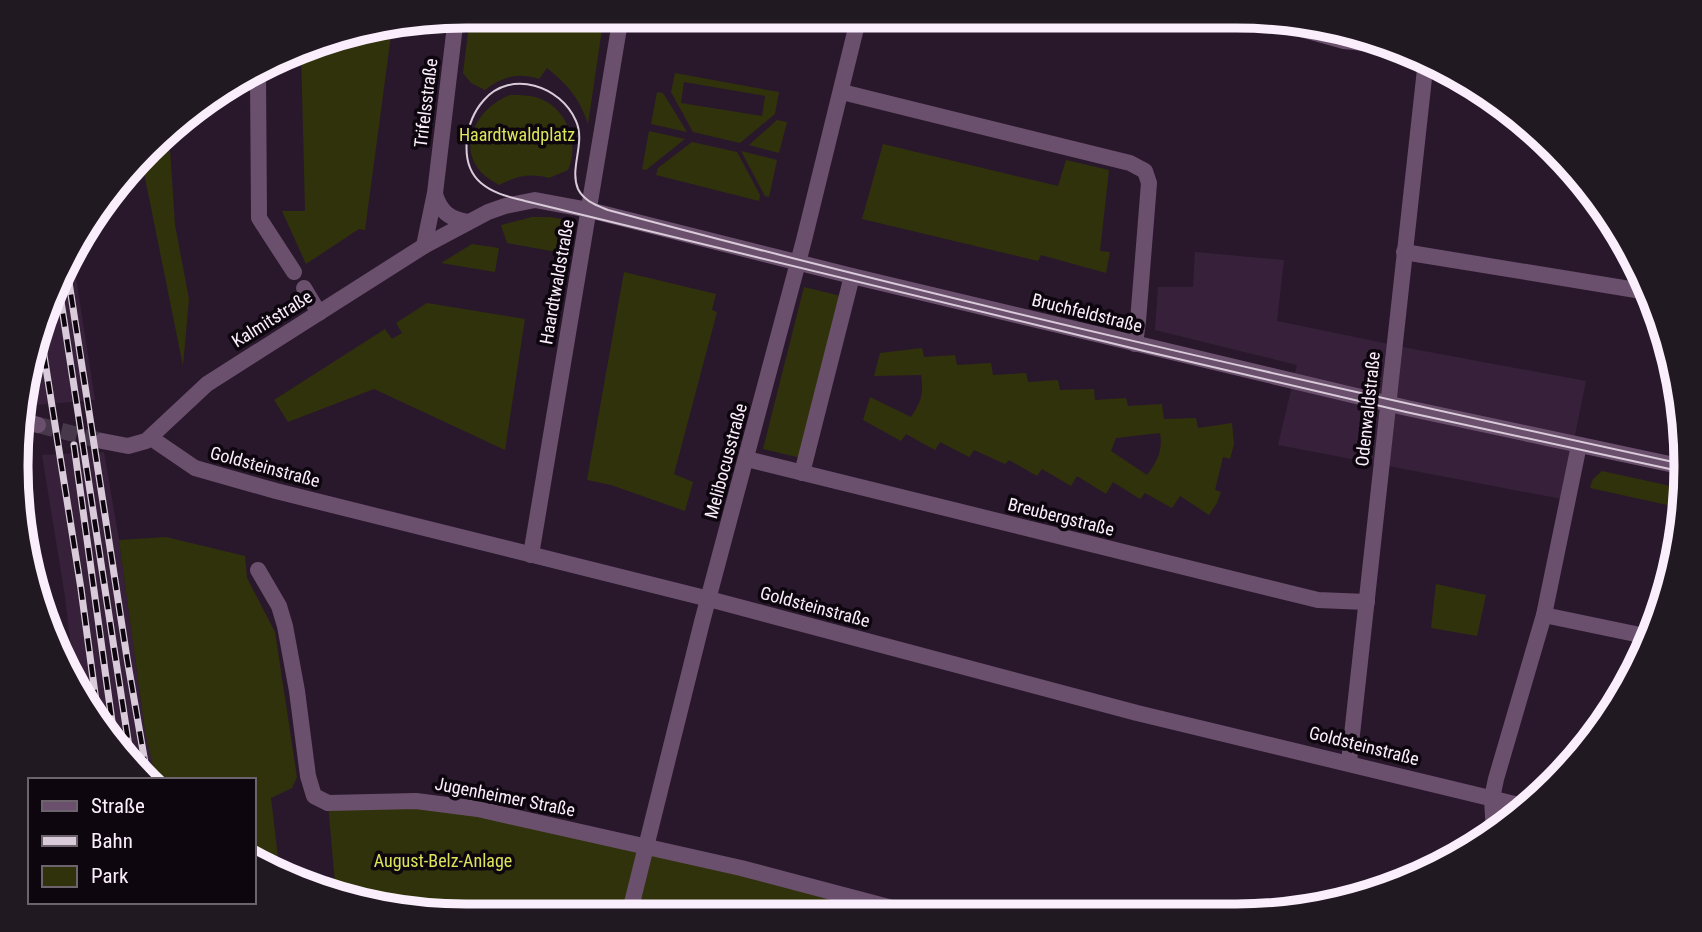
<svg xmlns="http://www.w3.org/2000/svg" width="1702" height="932" font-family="'Roboto Condensed',sans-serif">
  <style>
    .built { fill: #37213a }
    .green { fill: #30320b; fill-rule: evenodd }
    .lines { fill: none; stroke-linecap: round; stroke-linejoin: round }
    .minor-tunnel { stroke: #48384b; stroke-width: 16; stroke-dasharray: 16 8; stroke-linecap: butt }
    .minor { stroke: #6b506e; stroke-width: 16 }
    .tram { stroke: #d9cbda; stroke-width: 2 }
    .rail-casing { stroke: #d9cbda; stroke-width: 7 }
    .rail { stroke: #0d060e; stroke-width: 4.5; stroke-dasharray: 13; stroke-linecap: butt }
    .labels { text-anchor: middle; stroke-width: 7; stroke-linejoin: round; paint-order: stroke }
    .street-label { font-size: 18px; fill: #fbeefc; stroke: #0d060e }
    .park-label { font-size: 18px; fill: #dce45a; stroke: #0d060e }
    .rim { fill: none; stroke: #fbeefc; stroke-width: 9 }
  </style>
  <rect width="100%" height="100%" fill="#29182c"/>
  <g class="built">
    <polygon points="1195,252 1284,260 1277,321 1413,349 1586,381 1562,499 1278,445 1297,365 1155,330 1158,287 1193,287"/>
    <polygon points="73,258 95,400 35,405 29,367 31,349"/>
    <polygon points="22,439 47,602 52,642 17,495"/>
    <polygon points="104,452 119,540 145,731 156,780 148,780 127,763 74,676 65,596 42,455"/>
  </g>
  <g class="green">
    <path d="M470,16H604L588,124C580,99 568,85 547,68L539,79C518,72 501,77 485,90L471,83L463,73Z"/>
    <polygon points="392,28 365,230 359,229 306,264 282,211 305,211 301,50 322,40"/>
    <path d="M675,73L779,92L775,114L740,143L693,132L671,92ZM684,82L765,96L762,116L681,103Z"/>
    <polygon points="657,92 663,93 687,132 651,124"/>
    <path d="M510,95C521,95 533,95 543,100C569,112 579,146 568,170L549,178C530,173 516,176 499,185C491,180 482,175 477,167C458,138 483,105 510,95Z"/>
    <polygon points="777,120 787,122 779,153 749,145"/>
    <polygon points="649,131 685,139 646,170 642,169"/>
    <polygon points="169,134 175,225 189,299 183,366 142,163"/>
    <polygon points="692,142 737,152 760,195 759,201 656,175 658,168"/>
    <polygon points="883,144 1058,186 1066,160 1109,170 1100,251 1110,252 1106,273 1041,255 1038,261 862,219"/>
    <polygon points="741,151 777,160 769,197 765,196"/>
    <polygon points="532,217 550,217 574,221 568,254 507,243 501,225"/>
    <polygon points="472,244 499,248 495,272 441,263"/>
    <polygon points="624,272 716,294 712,310 717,312 674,474 693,482 685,511 611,485 587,480"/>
    <polygon points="804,287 841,296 801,458 763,449"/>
    <polygon points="427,303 525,319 505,450 374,389 288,422 274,400 385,329 392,339 402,333 396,323"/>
    <path d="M922,348L924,357L955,355L957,365L991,363L993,375L1026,373L1028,382L1058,380L1060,390L1094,389L1095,400L1126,398L1128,406L1162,404L1164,419L1196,418L1198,428L1232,423L1234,444L1230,459L1223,457L1215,490L1221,492L1217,503L1209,515L1180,496L1172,508L1145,493L1140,499L1113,482L1106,494L1077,476L1071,486L1042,469L1037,476L1009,460L1005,464L974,450L969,457L940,442L935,450L906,434L901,441L863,420L870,397L911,417C921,403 924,392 921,375L874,376L880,353ZM1160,433C1163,449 1158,461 1147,475L1111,451L1116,438Z"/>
    <polygon points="1602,471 1680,488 1681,508 1590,488 1593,479"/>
    <polygon points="166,537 245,556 247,578 275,632 297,777 292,788 271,798 280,874 254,862 254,780 156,780 145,731 119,540"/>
    <polygon points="1436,584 1486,595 1477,636 1431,628"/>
    <polygon points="328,803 478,809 647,847 880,914 437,915 336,895"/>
  </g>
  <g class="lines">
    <polyline class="minor-tunnel" points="38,425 102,441"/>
    <g class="minor">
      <polyline points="1258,17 1344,41 1394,46"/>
      <polyline points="258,74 259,218 294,272"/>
      <polyline points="842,92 1130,163 1145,171 1149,183 1138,321 1135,344"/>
      <path d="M435,194C440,212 450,219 468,222"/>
      <polyline points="424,246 435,193 456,17"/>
      <polyline points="1404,252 1642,291"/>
      <polyline points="304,288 319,313"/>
      <polyline points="24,421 38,425"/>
      <polyline points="151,438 195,468 276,491 709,599 1137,713 1527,807"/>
      <polyline points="102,441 128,446 146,441 207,384 424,246 488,212 505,206 535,200 589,210 852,276 1407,408 1679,466"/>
      <polyline points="747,459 1318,600 1367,602"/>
      <polyline points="802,473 852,276"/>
      <polyline points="531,555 621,16"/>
      <polyline points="258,570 279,606 285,626 297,691 308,776 314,796 328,803 416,801 478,809 741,868 915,914"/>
      <polyline points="1544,615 1645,636"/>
      <polyline points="1349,762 1426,60"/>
      <polyline points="1494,834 1492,798 1496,779 1544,615 1579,445"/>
      <polyline points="629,915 702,622 804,240 859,16"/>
    </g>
    <path class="tram" d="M1678,463C1320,385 962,305 608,210C596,205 584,201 578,189C569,168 586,143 576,121C561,86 511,69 484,100C465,121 458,163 481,183C494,194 510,197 525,201L1144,351L1406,412L1679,471"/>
    <g class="rail-casing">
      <g id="rail">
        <polyline points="67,269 127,658 148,780"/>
        <polyline points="59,288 132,766"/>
        <polyline points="40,330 81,589 98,716"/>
        <polyline points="74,445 115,743"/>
      </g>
    </g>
    <use href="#rail" class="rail"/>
  </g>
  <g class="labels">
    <g class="street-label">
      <text transform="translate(426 103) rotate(-83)" y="6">Trifelsstraße</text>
      <text transform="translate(557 282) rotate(-80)" y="6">Haardtwaldstraße</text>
      <text transform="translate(1087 313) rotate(14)" y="6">Bruchfeldstraße</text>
      <text transform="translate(272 319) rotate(-32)" y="6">Kalmitstraße</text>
      <text transform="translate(1368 409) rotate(-84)" y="6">Odenwaldstraße</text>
      <text transform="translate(726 461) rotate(-75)" y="6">Melibocusstraße</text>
      <text transform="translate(265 467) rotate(15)" y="6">Goldsteinstraße</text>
      <text transform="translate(1061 517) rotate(14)" y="6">Breubergstraße</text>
      <text transform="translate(815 607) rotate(15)" y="6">Goldsteinstraße</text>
      <text transform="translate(1364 746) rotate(14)" y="6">Goldsteinstraße</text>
      <text transform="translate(505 797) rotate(11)" y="6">Jugenheimer Straße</text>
    </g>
    <g class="park-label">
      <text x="517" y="141">Haardtwaldplatz</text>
      <text x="443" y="867">August-Belz-Anlage</text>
    </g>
  </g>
  <path d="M0 0H1702V932H0ZM466 28H1236A438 438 0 0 1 1674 466V466A438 438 0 0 1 1236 904H466A438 438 0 0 1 28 466V466A438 438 0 0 1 466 28Z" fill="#201921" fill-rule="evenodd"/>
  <path class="rim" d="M466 28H1236A438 438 0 0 1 1674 466V466A438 438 0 0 1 1236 904H466A438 438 0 0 1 28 466V466A438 438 0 0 1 466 28Z"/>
  <rect x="28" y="778" width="228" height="126" fill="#0d060e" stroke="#6c636d" stroke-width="2"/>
  <rect x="42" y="801" width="35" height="10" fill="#6b506e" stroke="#6c636d" stroke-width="2"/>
  <text x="91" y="813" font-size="21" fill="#fbeefc">Straße</text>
  <rect x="42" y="836" width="35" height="10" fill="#d9cbda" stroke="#6c636d" stroke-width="2"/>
  <text x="91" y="848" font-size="21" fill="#fbeefc">Bahn</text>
  <rect x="42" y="866" width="35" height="21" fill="#30320b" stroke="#6c636d" stroke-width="2"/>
  <text x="91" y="883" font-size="21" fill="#fbeefc">Park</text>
</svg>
